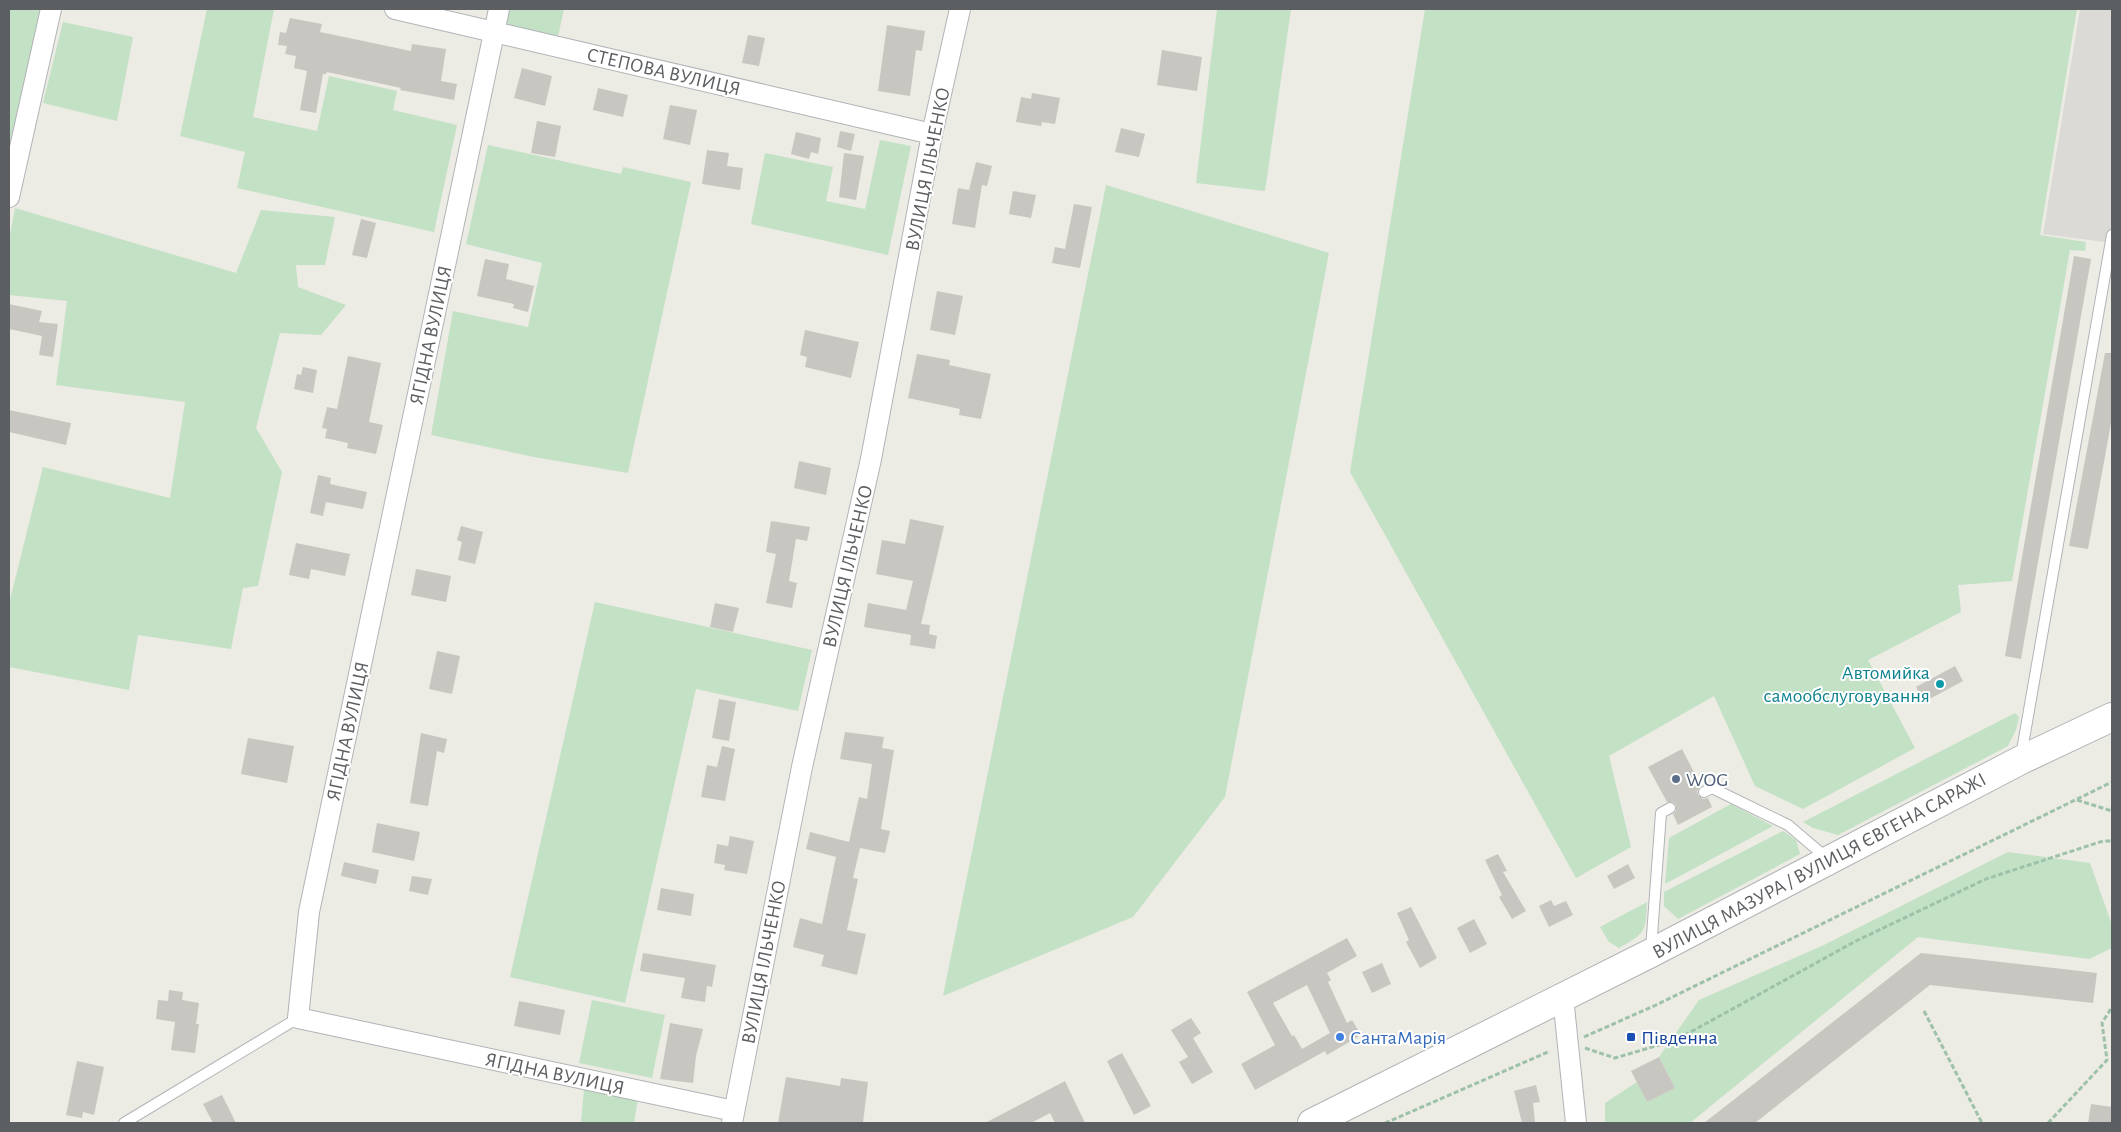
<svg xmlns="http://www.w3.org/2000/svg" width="2121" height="1132" font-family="'Alegreya Sans',sans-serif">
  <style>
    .industrial { fill: #dbdad6 }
    .green { fill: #c3e1c5 }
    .building { fill: #c8c6c0; fill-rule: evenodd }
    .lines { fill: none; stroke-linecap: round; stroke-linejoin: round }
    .lane-casing { stroke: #b1b4b7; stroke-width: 12 }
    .street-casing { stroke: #b1b4b7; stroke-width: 22 }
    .secondary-casing { stroke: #b0b3b7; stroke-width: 30 }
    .path { stroke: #9dc1a9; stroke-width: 3; stroke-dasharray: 5 2.5; stroke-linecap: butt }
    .lane { stroke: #fff; stroke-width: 10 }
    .street { stroke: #fff; stroke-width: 20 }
    .secondary { stroke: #fff; stroke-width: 28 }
    .culture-dot { fill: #0f9aa8; stroke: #fff; stroke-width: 2 }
    .service-dot { fill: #5c6f8a; stroke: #fff; stroke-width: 2 }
    .shop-dot { fill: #3f7fe0; stroke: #fff; stroke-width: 2 }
    .transit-dot { fill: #1a4fb4; stroke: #fff; stroke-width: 2 }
    .labels { text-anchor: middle; stroke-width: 4; stroke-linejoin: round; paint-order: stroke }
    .street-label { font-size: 20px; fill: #5c5f62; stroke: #fff }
    .culture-label { font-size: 20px; fill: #0d838f; stroke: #fff; text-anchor: end }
    .service-label { font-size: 20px; fill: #4e5e75; stroke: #fff; text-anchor: start }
    .shop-label { font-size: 20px; fill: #366cbe; stroke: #fff; text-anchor: start }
    .transit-label { font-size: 20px; fill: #164399; stroke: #fff; text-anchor: start }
  </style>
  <rect width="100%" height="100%" fill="#ecebe4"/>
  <polygon class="industrial" points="2080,9 2112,9 2112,243 2043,234"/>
  <g class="green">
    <polygon points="9,9 51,9 9,197"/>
    <polygon points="207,9 274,9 253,117 317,131 329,76 397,91 393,110 457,125 434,232 237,188 245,152 180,136"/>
    <polygon points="503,9 564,9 557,41 498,30"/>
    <polygon points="1217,9 1291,9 1265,191 1196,183"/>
    <polygon points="1425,9 2077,9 2040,235 2086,242 2085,251 2070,250 2012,581 1958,585 1961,612 1868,660 1915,748 1803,809 1755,786 1714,696 1609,756 1631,847 1576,878 1350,472"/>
    <polygon points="63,22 133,37 117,121 43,103"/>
    <polygon points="880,140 911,146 888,255 751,224 765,153 833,167 826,201 865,209"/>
    <polygon points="488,145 621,174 623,167 691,182 628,473 534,457 431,435 453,311 528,327 542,263 466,244"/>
    <polygon points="1106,185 1329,253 1225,797 1133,917 943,996"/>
    <polygon points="15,208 236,273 261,210 335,217 325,265 296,265 298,287 346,305 321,335 280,333 256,428 282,472 258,586 243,588 231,649 138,635 129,690 9,667 9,604 43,467 170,498 185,402 56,385 67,301 9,295 9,240"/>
    <polygon points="595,602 812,650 798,711 696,689 625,1003 510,977"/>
    <polygon points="2015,713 2019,717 2016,730 2008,746 1838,835 1813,828 1803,822"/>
    <polygon points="1731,804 1773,826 1665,884 1669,838"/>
    <polygon points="1783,831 1796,840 1800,854 1678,919 1664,906 1664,892"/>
    <polygon points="2008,852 2090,863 2112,925 2112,948 2089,959 1918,937 1690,1123 1605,1123 1605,1103 1637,1082 1647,1102 1675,1088 1659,1057 1699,1000 1824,945"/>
    <path d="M1647,902C1646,932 1645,933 1619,948L1609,942L1600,927Z"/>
    <polygon points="592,1000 665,1015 652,1078 579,1063"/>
    <polygon points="584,1089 638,1099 634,1123 581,1123"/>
  </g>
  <g class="building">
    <polygon points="290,18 322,24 320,32 411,51 412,44 446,49 441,81 457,84 454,100 400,90 401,88 327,72 326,74 323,74 316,113 300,110 307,71 294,68 296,56 285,54 287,46 278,45 280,32 286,33"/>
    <polygon points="887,25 925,31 922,51 916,50 910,96 878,91"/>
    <polygon points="748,35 765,38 759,66 742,63"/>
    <polygon points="1162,50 1202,57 1197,91 1157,85"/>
    <polygon points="522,68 552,76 545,106 514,98"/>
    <polygon points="598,88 628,95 623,117 593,110"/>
    <polygon points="1032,93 1060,98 1055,124 1042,122 1041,126 1016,122 1021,97 1031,99"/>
    <polygon points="670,105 697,110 690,145 663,139"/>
    <polygon points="537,121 561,126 555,157 531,153"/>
    <polygon points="1121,128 1145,134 1139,157 1115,152"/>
    <polygon points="840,131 855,134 851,151 837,147"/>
    <polygon points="796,132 821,138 818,154 811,152 809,159 791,154"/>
    <polygon points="707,150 729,153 727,166 743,168 740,190 702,184"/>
    <polygon points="844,153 864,156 856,200 839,197"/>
    <polygon points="976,162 992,166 987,186 982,185 975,228 952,224 958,188 969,190"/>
    <polygon points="1013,191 1036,195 1031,218 1009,214"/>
    <polygon points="1074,204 1092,207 1080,268 1052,263 1055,247 1065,249"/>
    <polygon points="361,219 376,223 367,258 352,255"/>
    <polygon points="2074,256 2091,259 2021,659 2005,656"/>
    <polygon points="485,259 509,264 506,279 534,286 528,312 513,308 514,304 477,296"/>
    <polygon points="937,291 963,296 955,335 930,330"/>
    <polygon points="9,304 42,311 39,322 58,324 53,357 39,355 42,336 9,329"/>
    <polygon points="805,330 859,342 851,378 805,367 807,357 800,355"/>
    <polygon points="2105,353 2112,353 2112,418 2088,549 2069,546"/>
    <polygon points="917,354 950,360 949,365 991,374 981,419 959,415 960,409 908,398"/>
    <polygon points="348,356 381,363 369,422 383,425 376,454 347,448 348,443 325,438 327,429 322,428 327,407 337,409"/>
    <polygon points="303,367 317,370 313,393 294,389 297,374 301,375"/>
    <polygon points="9,410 71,423 66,445 9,432"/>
    <polygon points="799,461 831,468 826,495 794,488"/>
    <polygon points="318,475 331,478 330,484 367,492 363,509 326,502 323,516 310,513"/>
    <polygon points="910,519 944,526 921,624 930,625 929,634 937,636 935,649 910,645 911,635 864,627 868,603 906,610 913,581 876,574 882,540 905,544"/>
    <polygon points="771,521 810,527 807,541 796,539 789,581 797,583 792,608 766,603 776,554 766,552"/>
    <polygon points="461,526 483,532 475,564 458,560 462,542 457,540"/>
    <polygon points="296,543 350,554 345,576 311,569 309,579 289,575"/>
    <polygon points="416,569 451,576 446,602 411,595"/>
    <polygon points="715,603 739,608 733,632 710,627"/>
    <polygon points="437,651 460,656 452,694 429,689"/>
    <polygon points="1955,666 1963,681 1924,702 1916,687"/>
    <polygon points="719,699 736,702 729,741 712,738"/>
    <polygon points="845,732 884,737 882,748 894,750 881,829 890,831 885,853 860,848 853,878 858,879 847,930 866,934 857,975 821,966 824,955 793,947 800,918 822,924 836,857 806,849 810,832 849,842 859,797 867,799 872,764 840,759"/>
    <polygon points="421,733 447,739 444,753 437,751 428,806 410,803"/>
    <polygon points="248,738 294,746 287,783 241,774"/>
    <polygon points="722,746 735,749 725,801 701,797 707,765 717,767"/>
    <polygon points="1682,749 1701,786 1697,791 1698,795 1703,799 1708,798 1712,807 1678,825 1673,814 1676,811 1676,805 1673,802 1667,802 1648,767"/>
    <polygon points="377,823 420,832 414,861 372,852"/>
    <polygon points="730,836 754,841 747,874 724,870 725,865 714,863 717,844 728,846"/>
    <polygon points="1498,854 1507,871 1503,872 1526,911 1512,919 1499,897 1502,895 1485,860"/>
    <polygon points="344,862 379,870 376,884 341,876"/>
    <polygon points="1628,864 1635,878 1614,889 1607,876"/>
    <polygon points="412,876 432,879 428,895 409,891"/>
    <polygon points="661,888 694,894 691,916 657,910"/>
    <polygon points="1551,900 1554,906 1566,901 1573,915 1549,927 1539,906"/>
    <polygon points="1411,907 1437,958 1420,968 1406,942 1409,940 1397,913"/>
    <polygon points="1474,919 1487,944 1470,953 1457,928"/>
    <path d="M1347,938L1357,956L1327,973L1331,980L1328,982L1347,1023L1352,1020L1361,1035L1327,1055L1325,1051L1255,1090L1241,1064L1275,1045L1247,992ZM1307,985L1330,1033L1302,1049L1294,1035L1292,1036L1273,1003Z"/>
    <polygon points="643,953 716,965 712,987 707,986 705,1002 681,998 685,978 640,971"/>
    <polygon points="1921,953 2097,973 2093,1003 1930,985 1755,1123 1704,1123"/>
    <polygon points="1382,963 1391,984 1372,993 1362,972"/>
    <polygon points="169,990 183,992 182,1000 199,1003 196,1024 199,1024 195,1053 171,1050 175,1022 156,1019 158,1000 168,1001"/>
    <polygon points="519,1001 565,1010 560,1035 514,1026"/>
    <polygon points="1191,1018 1201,1033 1193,1038 1213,1072 1192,1084 1179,1062 1188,1057 1171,1030"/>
    <polygon points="670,1023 703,1029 696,1056 693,1083 660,1079"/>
    <polygon points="1122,1053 1151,1106 1134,1115 1107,1061"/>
    <polygon points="1659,1057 1675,1088 1647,1102 1631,1071"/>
    <polygon points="77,1061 104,1067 94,1115 83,1112 82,1118 66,1115"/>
    <polygon points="786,1077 840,1086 841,1078 868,1082 863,1123 778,1123"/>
    <polygon points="1065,1081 1085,1123 1055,1123 1050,1113 1031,1123 985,1123"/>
    <polygon points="1536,1085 1540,1102 1533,1103 1535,1123 1522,1123 1514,1091"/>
    <polygon points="222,1095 236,1123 213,1123 203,1104"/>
    <polygon points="2091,1104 2112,1107 2112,1123 2088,1123"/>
  </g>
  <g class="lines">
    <g class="lane-casing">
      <g id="lane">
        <polyline points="2021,756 2112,235"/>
        <polyline points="1704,792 1712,788 1788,825 1828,859"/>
        <polyline points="1651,949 1661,813 1670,808"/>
        <polyline points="124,1123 298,1018"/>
      </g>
    </g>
    <g class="street-casing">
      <g id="street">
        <polyline points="395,9 932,134"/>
        <polyline points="499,9 309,912 298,1018 734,1111"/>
        <polyline points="9,197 51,9"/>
        <polyline points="1563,997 1576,1123"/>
        <polyline points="732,1123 802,767 871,459 932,134 960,9"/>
      </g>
    </g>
    <g class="secondary-casing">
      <polyline id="secondary" points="1312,1123 1651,953 2021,760 2112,717"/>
    </g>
    <g class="path">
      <polyline points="2077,800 2112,811"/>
      <polyline points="1924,1011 1982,1123"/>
      <polyline points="1584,1037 1656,1005 2112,782"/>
      <polyline points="1585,1048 1615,1058 1676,1040 1856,941 1986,879 2103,841 2112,841"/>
      <polyline points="1385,1123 1550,1051"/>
      <polyline points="2048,1123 2107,1060 2102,1023 2112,1007"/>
    </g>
    <use href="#lane" class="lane"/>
    <use href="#street" class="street"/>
    <use href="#secondary" class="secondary"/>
  </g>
  <circle class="culture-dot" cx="1940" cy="684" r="5"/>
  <circle class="service-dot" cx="1676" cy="779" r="5"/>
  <circle class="shop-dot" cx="1340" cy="1037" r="5"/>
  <rect class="transit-dot" x="1626" y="1032" width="10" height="10" rx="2.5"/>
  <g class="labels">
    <g class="street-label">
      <text transform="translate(664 71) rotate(13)" y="7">СТЕПОВА ВУЛИЦЯ</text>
      <text transform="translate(927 169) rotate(-79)" y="7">ВУЛИЦЯ ІЛЬЧЕНКО</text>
      <text transform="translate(430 335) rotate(-78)" y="7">ЯГІДНА ВУЛИЦЯ</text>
      <text transform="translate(847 566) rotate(-77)" y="7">ВУЛИЦЯ ІЛЬЧЕНКО</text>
      <text transform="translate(347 731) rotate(-78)" y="7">ЯГІДНА ВУЛИЦЯ</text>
      <text transform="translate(1819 865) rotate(-28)" y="7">ВУЛИЦЯ МАЗУРА / ВУЛИЦЯ ЄВГЕНА САРАЖІ</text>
      <text transform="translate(763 962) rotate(-79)" y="7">ВУЛИЦЯ ІЛЬЧЕНКО</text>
      <text transform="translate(555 1073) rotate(12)" y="7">ЯГІДНА ВУЛИЦЯ</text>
    </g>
    <g class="culture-label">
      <text x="1930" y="679">Автомийка<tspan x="1930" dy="23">самообслуговування</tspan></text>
    </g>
    <g class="service-label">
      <text x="1686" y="786">WOG</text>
    </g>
    <g class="shop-label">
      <text x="1350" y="1044">СантаМарія</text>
    </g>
    <g class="transit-label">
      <text x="1641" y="1044">Південна</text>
    </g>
  </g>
  <rect width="2121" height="1132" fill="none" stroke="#5c5f62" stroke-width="20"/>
</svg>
